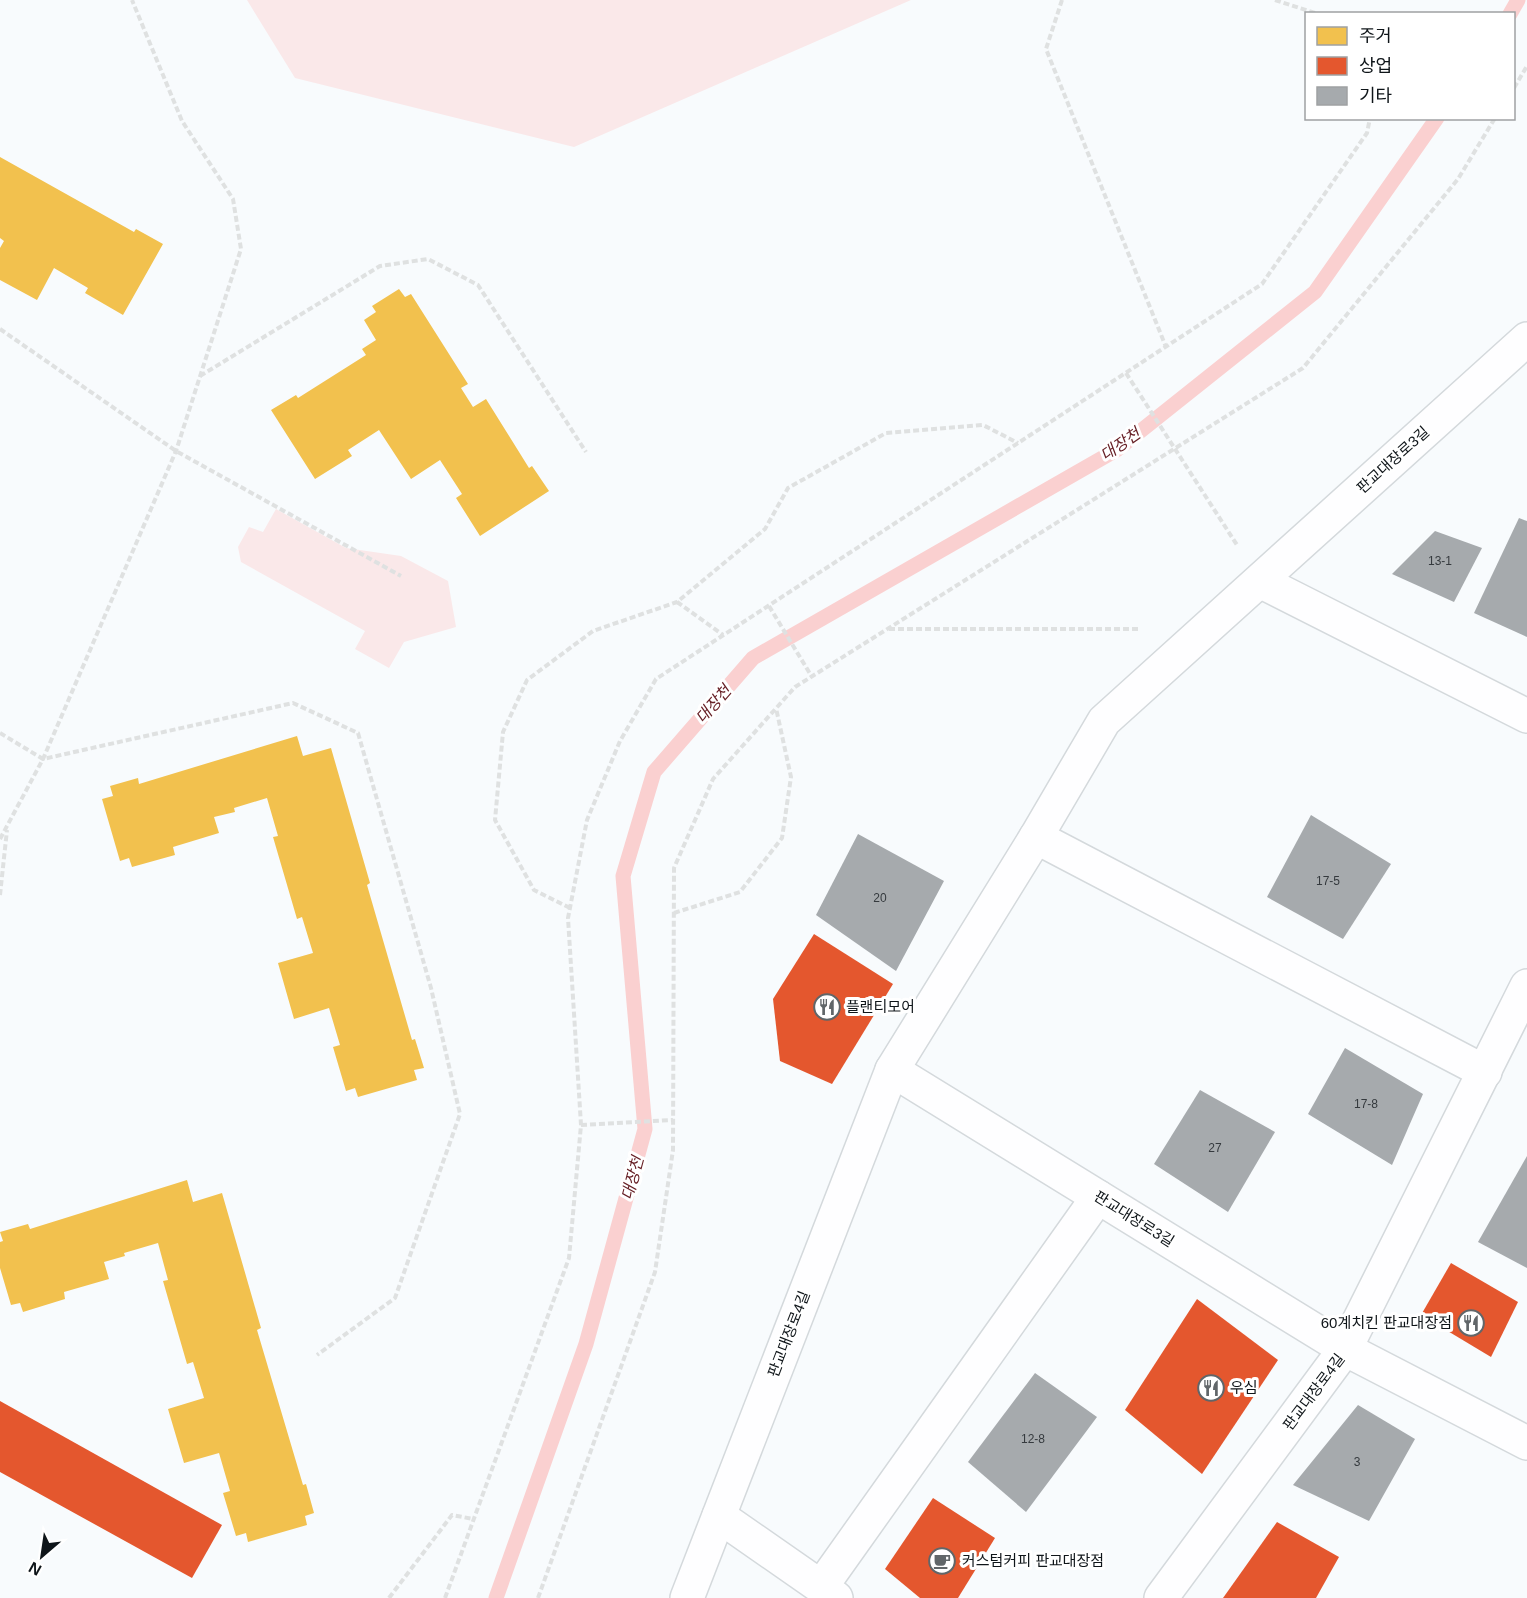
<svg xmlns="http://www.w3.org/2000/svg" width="1527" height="1598" font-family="Arial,'Noto Sans KR',sans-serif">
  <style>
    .green { fill: #fae8e9 }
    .homes { fill: #f2c14e }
    .shops { fill: #e4572e }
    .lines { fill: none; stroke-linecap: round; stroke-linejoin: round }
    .stream { stroke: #fad0d0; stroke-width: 15 }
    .building { fill: #a6aaad }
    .minor-casing { stroke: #d4d9dc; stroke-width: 36 }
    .path { stroke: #dfe1e1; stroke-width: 4; stroke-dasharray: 6 3; stroke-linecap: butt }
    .minor { stroke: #fefeff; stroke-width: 33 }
    .labels { text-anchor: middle; stroke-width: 6; stroke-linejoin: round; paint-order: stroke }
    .number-label { font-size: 12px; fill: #353a3e }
    .street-label { font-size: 15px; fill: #0f1519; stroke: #fff }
    .poi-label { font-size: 15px; fill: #0f1519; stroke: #fff; text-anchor: start }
    .water-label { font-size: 16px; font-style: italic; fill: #672026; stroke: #fff }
  </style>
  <rect width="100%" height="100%" fill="#f8fbfd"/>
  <g class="green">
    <polygon points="247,0 911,0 574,147 295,78"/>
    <polygon points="276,509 346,548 401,556 448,581 456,627 404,642 389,668 355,649 365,631 241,562 238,547 249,527 263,532"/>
  </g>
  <g class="homes">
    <polygon points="0,157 134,232 136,229 163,244 123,315 85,293 88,288 54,268 37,300 0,280 0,248 4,241 0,238"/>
    <polygon points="399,289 405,297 411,294 468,384 461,388 473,407 486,399 529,468 532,466 549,491 480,536 456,498 462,494 440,460 411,479 379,430 348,450 352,456 315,479 271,410 296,395 298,398 366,355 362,349 376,340 364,320 376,312 372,306"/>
    <polygon points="297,736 303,756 331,748 370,883 367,885 412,1040 415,1039 424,1068 414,1070 417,1080 358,1097 355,1088 346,1091 333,1047 340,1045 329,1008 294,1019 278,963 313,953 302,917 297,919 273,837 278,836 267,798 234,808 235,812 214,817 219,833 173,847 175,855 132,867 129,858 120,861 102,799 113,796 110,786 138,778 139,784"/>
    <polygon points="187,1180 193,1202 222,1193 261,1328 257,1330 303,1485 306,1484 314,1513 305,1516 307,1525 248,1542 246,1533 236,1536 223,1493 230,1491 219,1453 184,1463 168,1409 204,1398 193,1362 187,1364 163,1281 168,1280 158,1243 124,1253 125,1256 104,1262 109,1279 64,1292 65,1299 23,1312 20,1303 11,1305 0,1268 0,1242 3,1241 0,1232 28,1224 30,1229"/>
  </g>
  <g class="shops">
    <polygon points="814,934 893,984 832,1084 780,1061 773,999"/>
    <polygon points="1451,1263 1518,1302 1491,1357 1421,1315"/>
    <polygon points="1197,1299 1278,1360 1202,1474 1125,1410"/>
    <polygon points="0,1401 222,1525 192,1578 0,1472"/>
    <polygon points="933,1498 995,1538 958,1598 920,1598 885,1569"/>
    <polygon points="1277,1522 1339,1557 1316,1598 1223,1598"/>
  </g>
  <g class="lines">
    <g class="stream">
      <polyline points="1510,14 1518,0"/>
      <polyline points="496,1598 586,1344 645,1129 623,876 654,772 753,658 1118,449 1315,292 1437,118"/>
    </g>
  </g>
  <g class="building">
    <polygon points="1519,518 1527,521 1527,637 1474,613"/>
    <polygon points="1435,531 1482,548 1454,602 1392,574"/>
    <polygon points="1311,815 1391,864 1343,939 1267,897"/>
    <polygon points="858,834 944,881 896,971 816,915"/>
    <polygon points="1345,1048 1423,1094 1392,1165 1308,1114"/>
    <polygon points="1200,1090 1275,1132 1228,1212 1154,1164"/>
    <polygon points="1527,1156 1527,1268 1478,1242"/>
    <polygon points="1035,1373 1097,1417 1026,1512 968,1462"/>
    <polygon points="1358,1405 1415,1439 1369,1521 1293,1485"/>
  </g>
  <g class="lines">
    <g class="minor-casing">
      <g id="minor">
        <polyline points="1527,339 1104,721 1036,837 892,1070 1345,1349 1527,986"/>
        <polyline points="1260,581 1527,716"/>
        <polyline points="1036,837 1485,1072"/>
        <polyline points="719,1516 821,1587"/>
        <polyline points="687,1598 892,1070"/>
        <polyline points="836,1598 821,1587 1098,1197"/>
        <polyline points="1161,1598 1345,1349 1527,1443"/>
      </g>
    </g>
    <g class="path">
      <polyline points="1062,0 1046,49 1166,347"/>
      <polyline points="1275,0 1318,14"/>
      <polyline points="1514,88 1527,66"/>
      <polyline points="0,329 176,451 401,576"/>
      <polyline points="1126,373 1237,545"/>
      <polyline points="200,376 380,266 428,259 478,285 586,452"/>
      <polyline points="677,602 723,635"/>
      <polyline points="769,606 812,677"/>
      <polyline points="889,629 1140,629"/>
      <polyline points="0,733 43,759 293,703 358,733 431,988 460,1114 395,1298 317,1355"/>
      <polyline points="0,839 43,759 176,451 241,249 233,199 182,121 132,0"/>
      <polyline points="0,895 7,830"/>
      <polyline points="570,908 534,890 495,820 503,732 527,680 593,631 677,602 765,529 788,488 886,433 983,425 1018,443"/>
      <polyline points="674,913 740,892 782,838 791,777 776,708"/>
      <polyline points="581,1125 673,1120"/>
      <polyline points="389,1598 452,1515 473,1519"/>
      <polyline points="445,1598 569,1258 581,1125 568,918 587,820 620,741 656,679 1262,284 1367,133 1370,118"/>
      <polyline points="538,1598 655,1272 673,1150 674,868 713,779 795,687 1303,368 1458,179 1495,118"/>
    </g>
    <use href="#minor" class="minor"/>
  </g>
  <defs>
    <g id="restaurant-ring" transform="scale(1.35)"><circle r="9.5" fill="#fff" stroke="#616669" stroke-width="1.5"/><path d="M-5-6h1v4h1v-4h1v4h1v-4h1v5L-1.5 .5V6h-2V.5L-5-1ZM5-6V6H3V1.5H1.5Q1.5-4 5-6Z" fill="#616669"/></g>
    <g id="cafe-ring" transform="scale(1.35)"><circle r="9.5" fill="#fff" stroke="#616669" stroke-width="1.5"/><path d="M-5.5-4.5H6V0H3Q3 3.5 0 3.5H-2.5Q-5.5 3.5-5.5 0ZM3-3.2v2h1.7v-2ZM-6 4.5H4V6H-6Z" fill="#616669"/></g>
  </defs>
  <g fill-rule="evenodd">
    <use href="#restaurant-ring" x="827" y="1007"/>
    <use href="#restaurant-ring" x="1471" y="1323"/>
    <use href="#restaurant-ring" x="1211" y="1388"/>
    <use href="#cafe-ring" x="942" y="1561"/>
  </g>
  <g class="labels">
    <g class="number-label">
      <text x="1440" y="565">13-1</text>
      <text x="1328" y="885">17-5</text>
      <text x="880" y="902">20</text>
      <text x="1366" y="1108">17-8</text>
      <text x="1215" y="1152">27</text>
      <text x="1033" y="1443">12-8</text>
      <text x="1357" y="1466">3</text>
    </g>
    <g class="street-label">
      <text transform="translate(1393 460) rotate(-42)" y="5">판교대장로3길</text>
      <text transform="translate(1134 1219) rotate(32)" y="5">판교대장로3길</text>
      <text transform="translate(789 1334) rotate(-69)" y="5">판교대장로4길</text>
      <text transform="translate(1314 1392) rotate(-53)" y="5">판교대장로4길</text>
    </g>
    <g class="poi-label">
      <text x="846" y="1012">플랜티모어</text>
      <text x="1452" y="1328" text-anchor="end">60계치킨 판교대장점</text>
      <text x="1230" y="1393">우심</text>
      <text x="962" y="1566">커스텀커피 판교대장점</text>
    </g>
    <g class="water-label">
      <text transform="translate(1120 444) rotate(-35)" y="6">대장천</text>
      <text transform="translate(713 704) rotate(-49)" y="6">대장천</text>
      <text transform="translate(632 1178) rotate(-75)" y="6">대장천</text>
    </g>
  </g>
  <rect x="1305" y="12" width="210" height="108" fill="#ffffff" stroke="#9fa1a3" stroke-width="1.5"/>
  <rect x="1317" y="27" width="30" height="18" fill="#f2c14e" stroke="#9fa1a3" stroke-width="1.5"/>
  <text x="1359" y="42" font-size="18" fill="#0f1519">주거</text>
  <rect x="1317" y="57" width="30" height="18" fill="#e4572e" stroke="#9fa1a3" stroke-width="1.5"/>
  <text x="1359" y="72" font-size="18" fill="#0f1519">상업</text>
  <rect x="1317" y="87" width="30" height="18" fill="#a6aaad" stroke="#9fa1a3" stroke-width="1.5"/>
  <text x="1359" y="102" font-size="18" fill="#0f1519">기타</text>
  <g transform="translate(42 1556) rotate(209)" stroke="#ffffff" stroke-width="4.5" paint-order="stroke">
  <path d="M0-4.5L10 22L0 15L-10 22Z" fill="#0f1519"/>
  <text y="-9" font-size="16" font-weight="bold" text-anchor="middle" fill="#0f1519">N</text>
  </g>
</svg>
